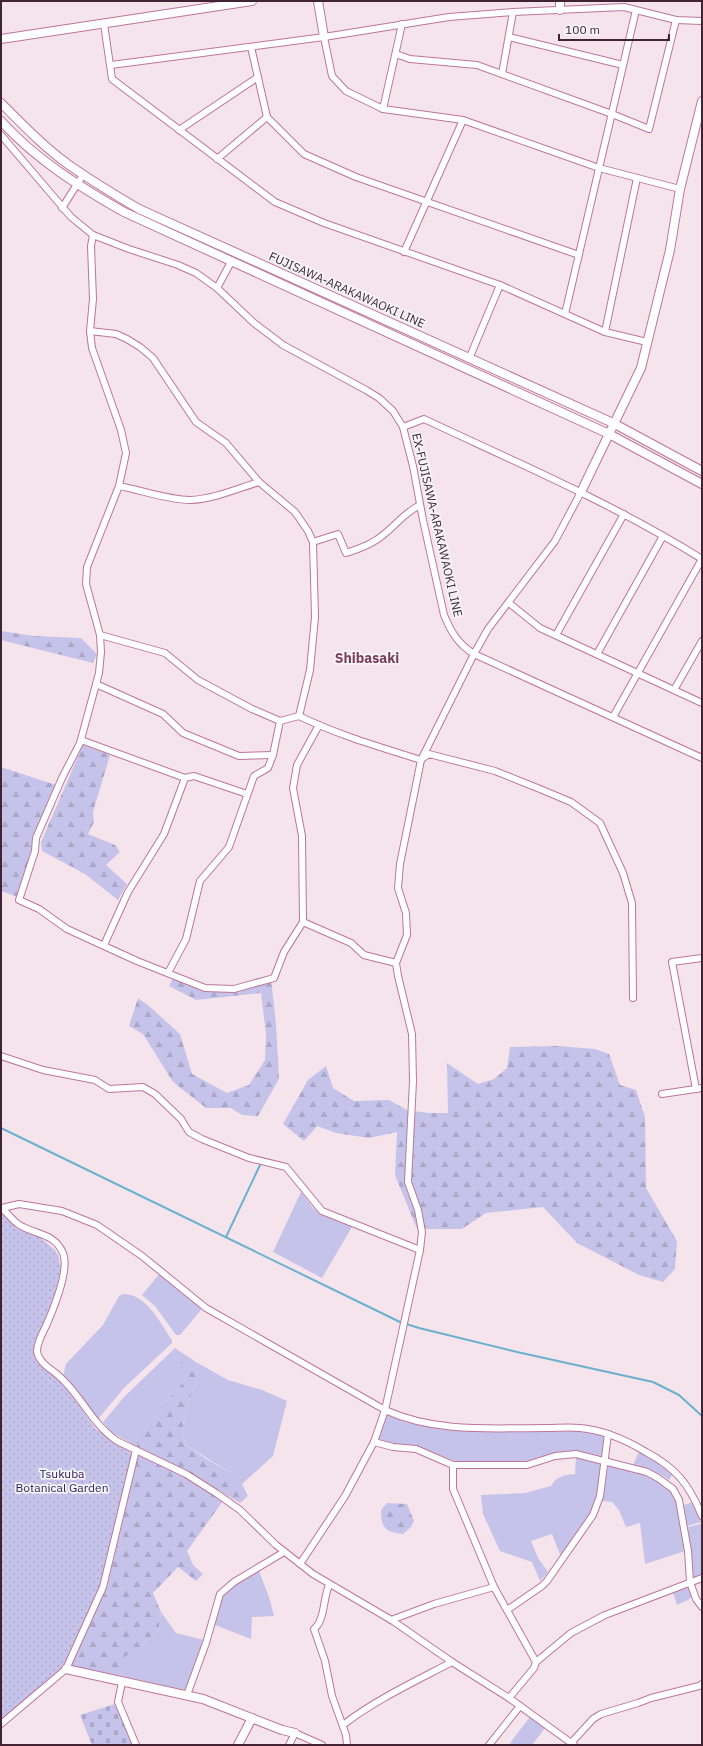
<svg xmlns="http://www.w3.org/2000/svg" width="703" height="1746" font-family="'IBM Plex Sans',sans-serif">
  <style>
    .grass { fill: #c6c3ea }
    .forest { fill: url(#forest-firs) }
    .cemetery { fill: url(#cemetery-stones) }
    .park { fill: url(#park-dots) }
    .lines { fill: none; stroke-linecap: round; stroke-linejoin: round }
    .stream { stroke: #6ab0cf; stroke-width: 2 }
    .street-casing { stroke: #be759a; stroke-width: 8 }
    .secondary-casing { stroke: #be759a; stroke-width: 10 }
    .street { stroke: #fff; stroke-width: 6 }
    .secondary { stroke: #fff; stroke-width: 8 }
    .labels { text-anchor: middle; stroke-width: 3.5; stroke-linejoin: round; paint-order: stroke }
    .street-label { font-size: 12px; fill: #412333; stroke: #f6f6f6 }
    .park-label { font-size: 12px; fill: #2f2064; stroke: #f6f6f6 }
    .quarter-label { font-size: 14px; font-weight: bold; fill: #7e3c60; stroke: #f6f6f6 }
  </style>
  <defs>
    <pattern id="forest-firs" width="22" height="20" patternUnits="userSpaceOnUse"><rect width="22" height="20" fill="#c6c3ea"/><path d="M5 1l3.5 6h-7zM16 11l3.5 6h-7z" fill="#aba7c9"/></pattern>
    <pattern id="cemetery-stones" width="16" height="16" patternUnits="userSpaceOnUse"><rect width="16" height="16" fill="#c6c3ea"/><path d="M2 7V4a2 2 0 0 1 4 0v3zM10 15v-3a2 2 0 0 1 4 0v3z" fill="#aba7c9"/></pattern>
    <pattern id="park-dots" width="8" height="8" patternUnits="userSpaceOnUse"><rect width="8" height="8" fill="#c6c3ea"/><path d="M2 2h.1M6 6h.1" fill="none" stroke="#aba7c9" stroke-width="1.8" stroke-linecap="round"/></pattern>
  </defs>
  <rect width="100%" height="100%" fill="#f5e4ec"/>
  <g class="grass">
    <polygon points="301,1192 314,1209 352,1227 322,1278 273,1252"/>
    <polygon points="160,1273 200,1306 201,1310 180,1335 176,1335 155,1306 142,1295"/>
    <path d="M123,1294C147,1294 160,1323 172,1340V1343L124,1388L98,1419L69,1382L63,1376L66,1364L103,1325L119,1296Z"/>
    <polygon points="175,1348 172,1356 190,1369 186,1379 170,1398 163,1403 149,1424 136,1439 138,1447 111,1432 103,1422 125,1396"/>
    <polygon points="196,1362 228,1380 262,1390 287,1401 273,1456 242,1484 232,1474 185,1444 182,1431 187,1405 198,1376"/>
    <polygon points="387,1415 404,1422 451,1430 533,1432 581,1431 602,1435 604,1438 602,1456 576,1451 524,1463 458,1462 417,1446 381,1442 378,1437 385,1416"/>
    <polygon points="639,1451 649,1457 673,1474 669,1480 662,1475 633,1466"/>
    <path d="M576,1457L600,1462L601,1464L598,1496L589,1517L561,1557L552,1534L531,1541L538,1558L548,1572L540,1581L532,1562L500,1551L483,1514L481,1495L525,1493L551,1486C557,1476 564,1475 575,1474Z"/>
    <path d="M608,1466C629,1471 662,1476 674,1496C681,1506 683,1537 685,1551L645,1564L640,1523L626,1527L619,1510L612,1502L602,1501Z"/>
    <polygon points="693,1502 701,1522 687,1526 684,1505"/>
    <polygon points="701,1524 702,1575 694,1578 692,1576 688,1527"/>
    <polygon points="259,1571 269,1597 274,1616 252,1617 251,1639 215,1625 221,1595 236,1582"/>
    <polygon points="687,1588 690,1588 692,1594 690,1599 677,1605 673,1593"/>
    <polygon points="161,1612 176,1633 204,1640 186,1688 184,1690 122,1676 124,1667 124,1657 139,1650 159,1627"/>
    <polygon points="530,1717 545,1728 532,1745 514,1745 510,1743"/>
  </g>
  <g class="forest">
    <polygon points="1,631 34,636 81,638 97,654 93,663 1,640"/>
    <polygon points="83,745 110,755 93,812 94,822 88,834 115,845 120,852 106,865 127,884 118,900 85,874 42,851 41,842"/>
    <polygon points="1,767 56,785 34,836 32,843 33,852 18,897 1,891"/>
    <polygon points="174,976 218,989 271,978 276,1024 279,1079 258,1116 242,1115 231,1108 206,1108 173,1082 143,1034 129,1026 138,998 149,1006 180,1034 192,1074 227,1093 249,1085 265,1060 266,1034 261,993 196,1000 169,986"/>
    <polygon points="558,1046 595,1049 609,1054 620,1085 636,1090 645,1117 646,1188 677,1241 675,1269 663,1282 639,1275 577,1243 543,1207 486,1213 462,1229 417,1229 395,1175 397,1132 369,1138 336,1133 317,1126 304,1141 283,1124 308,1080 326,1066 333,1088 354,1101 389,1100 407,1110 428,1113 448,1113 447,1063 478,1084 494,1079 507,1068 510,1047"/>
    <polygon points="175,1348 196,1362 198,1376 187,1405 182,1431 185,1444 205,1458 232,1474 242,1484 248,1496 240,1503 190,1473 138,1447 136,1439 149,1424 163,1403 170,1398 186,1379 189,1369 172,1356"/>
    <polygon points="140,1455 184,1476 223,1501 187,1551 193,1565 203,1574 196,1581 178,1567 153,1593 161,1612 159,1627 139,1650 124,1657 124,1667 122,1676 73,1666 72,1664 107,1588 138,1457"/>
    <path d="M387,1503L407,1504L414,1521L411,1527L403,1534C385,1532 381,1528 381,1510Z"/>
  </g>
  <polygon class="cemetery" points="115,1704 133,1745 92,1745 80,1715"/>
  <polygon class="park" points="1,1211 16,1228 36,1234 55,1250 58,1255 61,1268 56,1290 35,1345 35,1355 40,1363 64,1385 96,1429 133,1454 100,1587 61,1670 1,1719"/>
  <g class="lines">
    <g class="stream">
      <polyline points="1,1128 400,1322 419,1328 517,1352 653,1382 679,1395 702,1416"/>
      <polyline points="226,1237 260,1165"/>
    </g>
    <g class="street-casing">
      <g id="street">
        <polyline points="104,24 112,79 275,202 324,223 500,285 605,332 647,342"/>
        <polyline points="324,37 332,76 346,91 383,109 463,120 599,168 680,189"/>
        <polyline points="509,37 623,65"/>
        <polyline points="251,47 267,117 304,154 356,177 579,255"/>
        <polyline points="396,54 410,59 477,65 612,114 649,129 676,20"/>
        <polyline points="111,65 324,37 449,17 513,12 624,7 676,20 702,21"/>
        <polyline points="502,74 513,12"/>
        <polyline points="383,109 402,24"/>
        <polyline points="179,130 258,77"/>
        <polyline points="1,135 71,217 93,235 129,249 178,265 196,273 217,288"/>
        <polyline points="217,159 267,117"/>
        <polyline points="62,208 83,175"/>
        <polyline points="93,235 91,246 93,299 90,331 92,348 121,430 126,453 119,486 87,567 86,584 100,635 101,652 99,673 80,743 62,778 36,838 35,851 19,900 39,909 67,929 137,961 205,988 234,989 274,978 284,952 303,922 302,836 293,788 297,765 319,725"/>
        <polyline points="404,252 463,120"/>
        <path d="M231,262L217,288L254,323L283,345L366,390L379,398L393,411L403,427L413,466L423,520L444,615C451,632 458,644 474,654L702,758"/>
        <polyline points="565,314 636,10"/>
        <polyline points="90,331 116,334 127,339 140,347 153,358 196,422 226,443 259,482 295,512 308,531 313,542 315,617 310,670 299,716"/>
        <polyline points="605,332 637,178"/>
        <polyline points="469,359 500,285"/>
        <path d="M403,427L424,419C518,463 614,504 702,559"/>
        <path d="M119,486C141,490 168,500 190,500C214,499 236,489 259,482"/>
        <path d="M313,542L338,534L346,553C359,549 373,544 383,535C397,524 403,514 420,505"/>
        <polyline points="509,603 540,628 702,703"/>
        <polyline points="100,635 165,653 198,680 252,709 280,721"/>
        <polyline points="556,635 624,514"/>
        <polyline points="597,654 663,536"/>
        <polyline points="96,684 163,714 183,733 239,756 273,755"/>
        <polyline points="674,690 702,641"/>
        <polyline points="613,717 702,559"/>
        <polyline points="81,740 185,778 194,776 247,794"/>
        <polyline points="423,758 429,754 495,771 540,789 571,802 600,823 623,873 632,903 633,998"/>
        <polyline points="303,922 351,943 364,955 396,963"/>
        <polyline points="104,945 128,892 164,834 185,778"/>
        <path d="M168,973L186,939L200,881L229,847L254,776L268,768L273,755L280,721L299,716C338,735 380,747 421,760"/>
        <polyline points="1,1056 43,1070 95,1080 109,1089 143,1087 155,1094 181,1119 189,1132 202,1139 249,1158 286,1167 322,1211 420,1250"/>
        <polyline points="696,1089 672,962 702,958"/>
        <polyline points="662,1094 702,1088"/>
        <path d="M1,1208C7,1212 12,1220 18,1224C34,1235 54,1232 63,1253C70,1270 53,1310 46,1326C42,1334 37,1343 37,1351C38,1362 51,1369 59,1376C81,1395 91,1423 117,1441L186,1474L216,1493L240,1510L276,1545L313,1574L393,1621L452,1662L509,1698L574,1745"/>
        <path d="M2,1208L19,1204L62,1211L97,1225L142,1256L206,1308L385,1410C435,1433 493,1428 547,1428C558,1428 569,1427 580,1428C604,1430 626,1440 646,1452C676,1468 689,1484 702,1516"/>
        <polyline points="374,1442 393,1447 416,1449 453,1465 527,1465 555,1456 576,1454 647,1472 658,1478 673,1489 679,1500 688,1551 690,1582 696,1599 702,1607"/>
        <polyline points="453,1465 453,1489 494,1587 536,1662 534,1668 509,1698"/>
        <polyline points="300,1564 345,1496 374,1442 385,1410 420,1250 422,1232 418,1210 408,1182 413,1081 412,1034 398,976 396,963 407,935 406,913 398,888 400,864 421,760 474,654 488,629 555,541 581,492"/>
        <path d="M329,1585C323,1599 325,1620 314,1629L325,1661L332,1696L346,1735L347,1745"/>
        <polyline points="507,1610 542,1586 547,1581 593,1515 600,1496 608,1434"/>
        <polyline points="391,1620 434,1604 494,1587"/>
        <polyline points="536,1662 571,1633 586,1625 605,1615 702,1578"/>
        <polyline points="122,1682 118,1702 136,1745"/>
        <polyline points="187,1695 206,1643 220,1594 234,1582 284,1552"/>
        <polyline points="1,1724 66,1669 103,1587 136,1450"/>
        <path d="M343,1725C375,1700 416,1681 452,1662"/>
        <polyline points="571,1743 593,1719 601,1714 638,1703 651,1698 699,1686 702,1684"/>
        <polyline points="289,1745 295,1733 322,1745"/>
        <polyline points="489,1745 520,1706"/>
      </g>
    </g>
    <g class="secondary-casing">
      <g id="secondary">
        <polyline points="318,1 324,37"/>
        <polyline points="560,1 560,10"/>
        <polyline points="1,39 252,1"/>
        <path d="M1,103C23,125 44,147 69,165C92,181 115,195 139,209L613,423L702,471"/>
        <path d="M1,121C35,159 80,187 124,212L609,434L702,484"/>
        <polyline points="581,492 641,368 670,250 680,189 702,101"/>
        <polyline points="66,1669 203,1699 282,1730 295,1733"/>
        <polyline points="238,1745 252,1718"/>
      </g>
    </g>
    <use href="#street" class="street"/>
    <use href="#secondary" class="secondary"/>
  </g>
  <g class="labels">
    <g class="street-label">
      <text transform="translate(347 290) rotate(24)" y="4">FUJISAWA-ARAKAWAOKI LINE</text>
      <text transform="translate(437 525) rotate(77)" y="4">EX-FUJISAWA-ARAKAWAOKI LINE</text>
    </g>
    <g class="park-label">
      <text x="62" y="1478">Tsukuba<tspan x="62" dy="14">Botanical Garden</tspan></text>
    </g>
    <g class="quarter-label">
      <text x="367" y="663">Shibasaki</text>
    </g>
  </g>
  <rect width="703" height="1746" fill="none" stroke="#412333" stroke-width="4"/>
  <path d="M559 34v6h110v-6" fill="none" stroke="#412333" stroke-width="2"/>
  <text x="565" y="34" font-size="12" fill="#412333" stroke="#f6f6f6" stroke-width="3" paint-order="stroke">100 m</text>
</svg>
